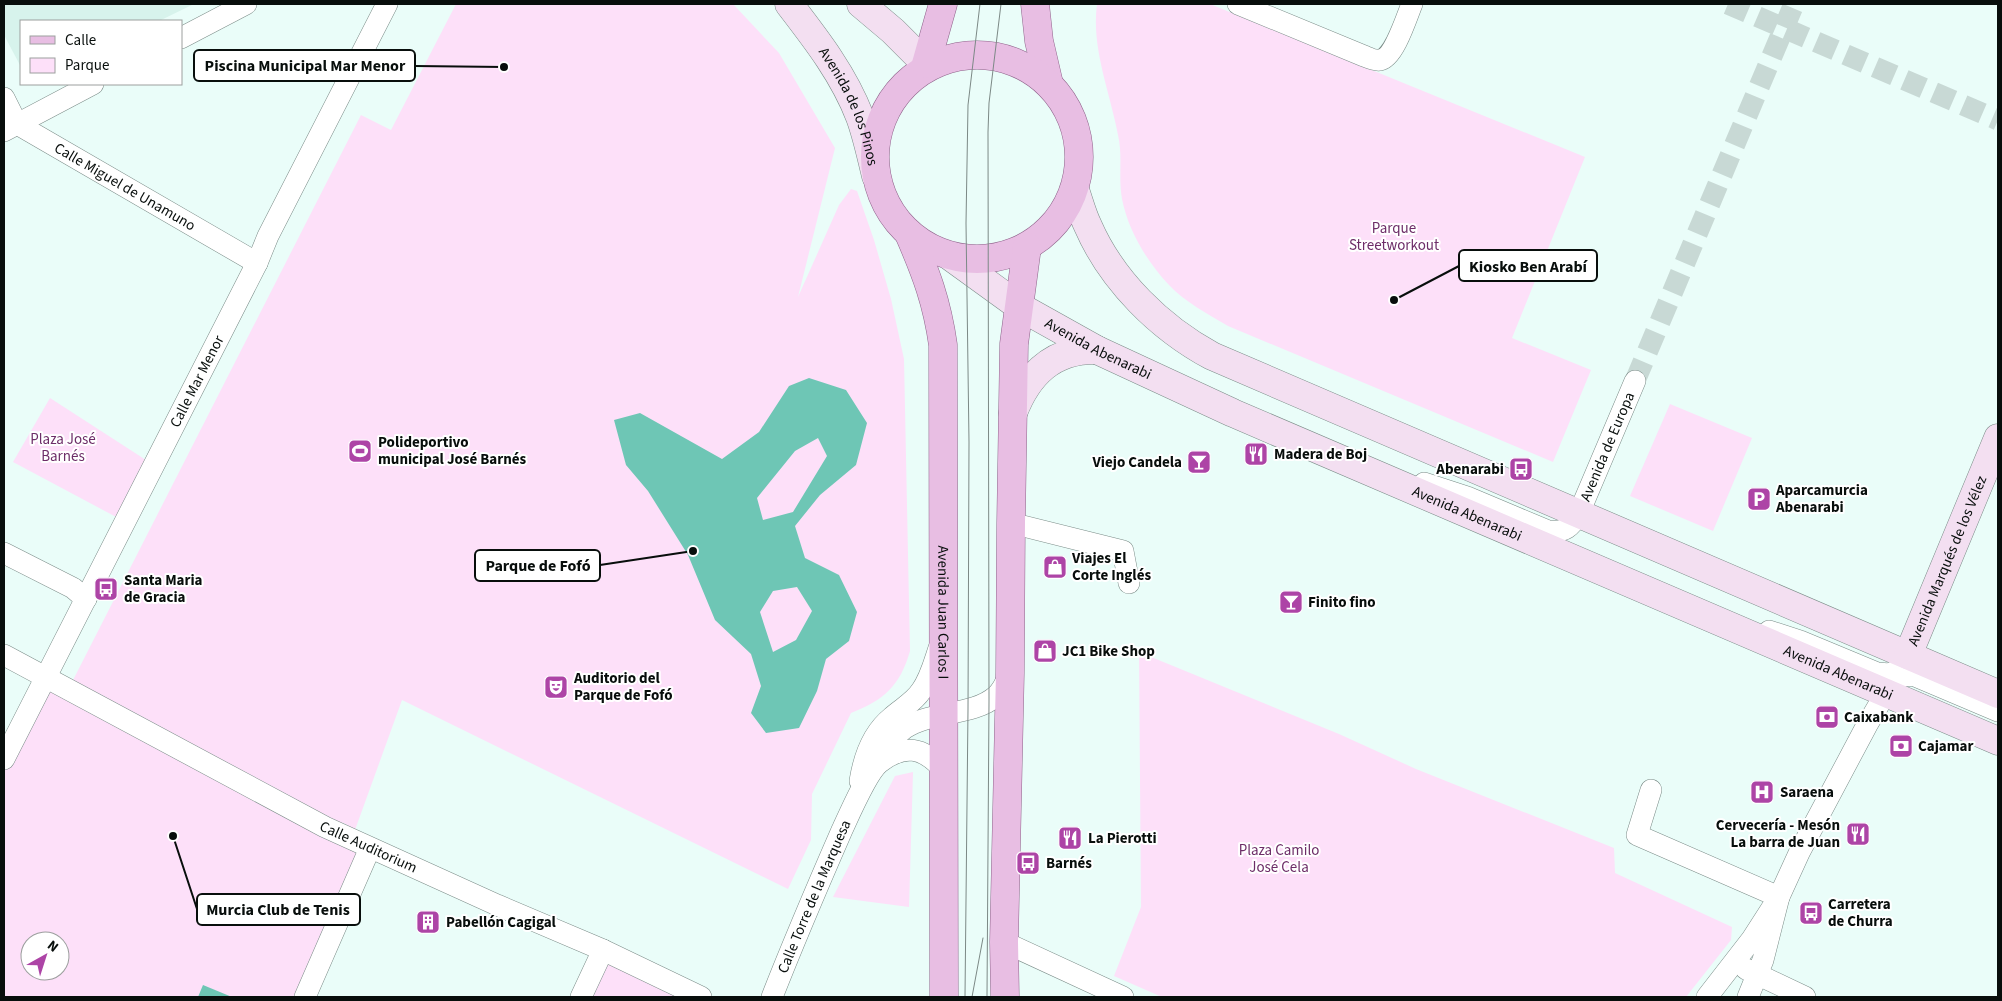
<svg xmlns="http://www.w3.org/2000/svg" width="2002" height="1001" font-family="'Source Sans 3',sans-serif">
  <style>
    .built { fill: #d7f3ec }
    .green { fill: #fde0f9; fill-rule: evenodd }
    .water { fill: #6ec6b5; fill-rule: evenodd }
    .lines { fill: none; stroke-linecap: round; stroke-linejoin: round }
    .street-tunnel { stroke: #c8d9d5; stroke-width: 21; stroke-dasharray: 21 11; stroke-linecap: butt }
    .street-casing { stroke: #7b8c88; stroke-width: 22 }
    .secondary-casing { stroke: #7b8c88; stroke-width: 29 }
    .primary-casing { stroke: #8f648b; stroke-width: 29 }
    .street { stroke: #fff; stroke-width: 21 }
    .secondary { stroke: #f3dff1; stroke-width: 28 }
    .primary { stroke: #e8bee3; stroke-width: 28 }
    .tram { stroke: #7c8986; stroke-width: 1 }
    .labels { text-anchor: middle; stroke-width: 4; stroke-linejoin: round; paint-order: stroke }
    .street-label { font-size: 15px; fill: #080e0c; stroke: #fff }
    .park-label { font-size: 15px; fill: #6d2d68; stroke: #fff }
    .poi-label { font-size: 15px; font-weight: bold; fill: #080e0c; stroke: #fff; text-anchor: start }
    .leader { fill: none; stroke: #080e0c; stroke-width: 2 }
    .callout-dot { fill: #080e0c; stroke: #fff; stroke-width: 2 }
    .callout { fill: #fff; stroke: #080e0c; stroke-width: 2 }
    .callout-label { font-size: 16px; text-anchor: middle; font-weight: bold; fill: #080e0c }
  </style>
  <rect width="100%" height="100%" fill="#eafdf9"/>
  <polygon class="built" points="4,4 194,4 159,21 21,21 21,67 4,35"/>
  <g class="green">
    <path d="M456,4H733L779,53L835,148L798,297L839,205L851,189L857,191L874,240L891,299L904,359L910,651C900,686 884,700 851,713L812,794L811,840L788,889L402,700L355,830L342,822L361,844L305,997H4V759L46,677L69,688L361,115L391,130ZM30,941H60V971H30Z"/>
    <path d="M1097,4H1210L1585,157L1512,338L1591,370L1553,462L1228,326C1208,314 1185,302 1169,285C1147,262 1128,230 1122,199C1118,177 1123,156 1118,135C1110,92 1091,48 1097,4Z"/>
    <polygon points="50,398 149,462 118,518 13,462"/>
    <polygon points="1670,404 1752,438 1713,531 1630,496"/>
    <polygon points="1139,652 1339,734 1416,769 1614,848 1615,873 1732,927 1731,940 1686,997 1162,997 1114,976 1141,907"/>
    <polygon points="913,772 909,907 833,897 895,776"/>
    <polygon points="603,950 701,997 581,997"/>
  </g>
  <g class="water">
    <path d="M809,378L846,390L867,423L856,465L820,495L795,526L805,558L839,575L857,612L849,641L826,659L817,691L799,728L766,733L751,713L761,686L751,654L715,620L688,555L648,491L626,465L614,420L640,413L722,459L759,432L789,386ZM818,438L827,456L793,512L763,520L757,498L795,451ZM797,587L812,611L796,640L773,652L760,612L773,591Z"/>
    <polygon points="203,985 232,997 198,997"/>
  </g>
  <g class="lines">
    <g class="street-tunnel">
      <polyline points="1728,4 1998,120"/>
      <polyline points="1635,381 1794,4"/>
    </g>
    <g class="street-casing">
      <g id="street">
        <path d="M1238,4L1364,56C1369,58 1375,61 1380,60C1394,58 1407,16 1412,4"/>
        <polyline points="181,38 246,4"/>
        <path id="s1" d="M4,98L17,124L257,263"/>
        <polyline points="4,131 93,84"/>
        <path id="s2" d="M1424,483L1467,497L1548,531C1565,533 1571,527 1579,513L1635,381"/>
        <polyline points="1011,523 1123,551 1129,583"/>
        <polyline points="4,553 73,588 86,599"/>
        <polyline points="1769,631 1800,641 1877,673 1890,674 1901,668"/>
        <path id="s3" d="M4,655L325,827L497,905L603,950L701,997"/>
        <polyline points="1892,683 1903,676 1913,675 1998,711"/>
        <path id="s4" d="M4,759L257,263L268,236L387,4"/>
        <path d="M878,762C886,751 893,736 905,728C930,711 974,716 996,696C1003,690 1006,682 1010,673"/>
        <path d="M860,781C864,756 872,733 892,717C902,708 914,702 921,691C930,679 934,663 939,648"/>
        <polyline points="1651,790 1637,835 1779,897 1752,939 1707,997"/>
        <polyline points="1004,942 1123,997"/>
        <polyline points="1746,969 1805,997"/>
        <polyline points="305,997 370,848"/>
        <polyline points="581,997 603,950"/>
        <path id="s5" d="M772,997C794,941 818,885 842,830C849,815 867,773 879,763C905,743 923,747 944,770"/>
        <polyline points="1748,997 1763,960 1779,897 1800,851 1867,725 1908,655"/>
      </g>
    </g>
    <g class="secondary-casing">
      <g id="secondary">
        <path id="s6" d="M789,4C816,39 844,75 860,117C867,136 871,156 876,176"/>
        <polyline points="861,4 893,31 926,64"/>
        <path d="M1075,190C1079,201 1082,214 1088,226C1112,281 1160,328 1212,356L1998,694"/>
        <path id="s7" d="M951,257L1020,307L1097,350L1233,413L1998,741"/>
        <path d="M1013,413C1028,374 1053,349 1097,350"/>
        <path id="s8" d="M1908,655L1998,438"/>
      </g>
    </g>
    <g class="primary-casing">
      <g id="primary">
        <polyline points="1035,4 1039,41 1049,84"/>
        <circle cx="977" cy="157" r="102"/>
        <polyline points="926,64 943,4"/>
        <path id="s9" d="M909,234C926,273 937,302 943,345L944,997"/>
        <polyline points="1005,997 1004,942 1010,673 1011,523 1014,344 1027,247"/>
      </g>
    </g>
    <use href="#street" class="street"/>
    <use href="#secondary" class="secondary"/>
    <use href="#primary" class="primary"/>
    <g class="tram">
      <polyline points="965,997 968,709 969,442 966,223 968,105 980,4"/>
      <polyline points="972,997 983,938"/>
      <polyline points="987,997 989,701 988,132 989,103 1001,4"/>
    </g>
  </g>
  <defs>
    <g id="stadium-square" transform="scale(1.25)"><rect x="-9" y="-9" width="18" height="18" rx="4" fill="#ad44a6" stroke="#fff"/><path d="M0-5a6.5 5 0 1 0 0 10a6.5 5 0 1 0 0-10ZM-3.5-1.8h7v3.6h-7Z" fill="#fff"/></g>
    <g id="restaurant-square" transform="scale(1.25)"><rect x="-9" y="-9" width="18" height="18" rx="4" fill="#ad44a6" stroke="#fff"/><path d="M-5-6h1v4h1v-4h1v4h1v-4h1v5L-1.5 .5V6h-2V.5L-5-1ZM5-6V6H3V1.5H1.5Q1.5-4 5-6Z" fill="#fff"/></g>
    <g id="bar-square" transform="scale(1.25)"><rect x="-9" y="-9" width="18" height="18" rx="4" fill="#ad44a6" stroke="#fff"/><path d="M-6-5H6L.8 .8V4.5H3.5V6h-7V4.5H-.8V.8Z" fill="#fff"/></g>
    <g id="bus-square" transform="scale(1.25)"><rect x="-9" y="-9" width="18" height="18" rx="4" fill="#ad44a6" stroke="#fff"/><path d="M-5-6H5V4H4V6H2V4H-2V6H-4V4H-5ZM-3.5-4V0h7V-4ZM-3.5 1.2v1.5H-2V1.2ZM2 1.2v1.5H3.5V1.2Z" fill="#fff"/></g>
    <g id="parking-square" transform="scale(1.25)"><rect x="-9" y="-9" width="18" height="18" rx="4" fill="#ad44a6" stroke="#fff"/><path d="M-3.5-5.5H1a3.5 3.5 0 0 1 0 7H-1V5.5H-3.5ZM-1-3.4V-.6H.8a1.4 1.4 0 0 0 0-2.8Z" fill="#fff"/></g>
    <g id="shop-square" transform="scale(1.25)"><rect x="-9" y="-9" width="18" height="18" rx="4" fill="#ad44a6" stroke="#fff"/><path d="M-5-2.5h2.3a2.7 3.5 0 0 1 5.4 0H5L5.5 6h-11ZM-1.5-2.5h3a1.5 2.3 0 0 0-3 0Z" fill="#fff"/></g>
    <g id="theatre-square" transform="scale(1.25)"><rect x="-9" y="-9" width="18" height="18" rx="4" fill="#ad44a6" stroke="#fff"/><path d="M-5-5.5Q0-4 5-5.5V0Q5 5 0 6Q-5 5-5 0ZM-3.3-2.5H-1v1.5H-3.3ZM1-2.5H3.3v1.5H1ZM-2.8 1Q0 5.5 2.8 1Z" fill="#fff"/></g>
    <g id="bank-square" transform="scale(1.25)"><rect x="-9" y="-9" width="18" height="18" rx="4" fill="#ad44a6" stroke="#fff"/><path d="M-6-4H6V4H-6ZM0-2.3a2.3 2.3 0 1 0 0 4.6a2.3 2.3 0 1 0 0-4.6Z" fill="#fff"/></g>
    <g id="hospital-square" transform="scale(1.25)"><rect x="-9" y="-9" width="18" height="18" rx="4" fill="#ad44a6" stroke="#fff"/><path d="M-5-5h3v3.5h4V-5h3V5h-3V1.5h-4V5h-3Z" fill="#fff"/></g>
    <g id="building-square" transform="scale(1.25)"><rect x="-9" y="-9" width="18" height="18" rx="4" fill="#ad44a6" stroke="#fff"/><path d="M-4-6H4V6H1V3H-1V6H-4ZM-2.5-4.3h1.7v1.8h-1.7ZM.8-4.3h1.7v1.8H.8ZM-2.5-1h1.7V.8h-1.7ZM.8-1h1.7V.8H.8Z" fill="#fff"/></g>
  </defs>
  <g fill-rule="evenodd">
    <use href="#stadium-square" x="360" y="451"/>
    <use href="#restaurant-square" x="1256" y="454"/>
    <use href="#bar-square" x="1199" y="462"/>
    <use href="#bus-square" x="1521" y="469"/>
    <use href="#parking-square" x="1759" y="499"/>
    <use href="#shop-square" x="1055" y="567"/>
    <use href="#bus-square" x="106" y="589"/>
    <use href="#bar-square" x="1291" y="602"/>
    <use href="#shop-square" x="1045" y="651"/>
    <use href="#theatre-square" x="556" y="687"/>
    <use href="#bank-square" x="1827" y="717"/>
    <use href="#bank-square" x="1901" y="746"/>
    <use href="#hospital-square" x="1762" y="792"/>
    <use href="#restaurant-square" x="1858" y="834"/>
    <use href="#restaurant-square" x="1070" y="838"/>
    <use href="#bus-square" x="1028" y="863"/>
    <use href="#bus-square" x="1811" y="913"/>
    <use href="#building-square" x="428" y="922"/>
  </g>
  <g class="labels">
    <g class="street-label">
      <text dy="5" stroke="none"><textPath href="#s6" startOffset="120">Avenida de los Pinos</textPath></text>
      <text dy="5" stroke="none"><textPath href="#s1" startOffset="154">Calle Miguel de Unamuno</textPath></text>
      <text dy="5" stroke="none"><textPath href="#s7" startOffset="174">Avenida Abenarabi</textPath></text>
      <text dy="5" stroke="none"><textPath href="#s4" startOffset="424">Calle Mar Menor</textPath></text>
      <text dy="5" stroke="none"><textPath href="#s2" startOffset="244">Avenida de Europa</textPath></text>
      <text dy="5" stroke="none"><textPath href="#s7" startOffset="578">Avenida Abenarabi</textPath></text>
      <text dy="5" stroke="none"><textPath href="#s8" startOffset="102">Avenida Marqués de los Vélez</textPath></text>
      <text dy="5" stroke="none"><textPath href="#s9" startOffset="384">Avenida Juan Carlos I</textPath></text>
      <text dy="5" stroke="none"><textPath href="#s7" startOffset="982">Avenida Abenarabi</textPath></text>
      <text dy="5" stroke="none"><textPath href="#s3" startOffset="412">Calle Auditorium</textPath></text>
      <text dy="5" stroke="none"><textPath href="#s5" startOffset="109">Calle Torre de la Marquesa</textPath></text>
    </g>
    <g class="park-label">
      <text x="1394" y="233">Parque<tspan x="1394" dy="17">Streetworkout</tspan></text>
      <text x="63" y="444">Plaza José<tspan x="63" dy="17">Barnés</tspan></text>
      <text x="1279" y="855">Plaza Camilo<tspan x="1279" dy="17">José Cela</tspan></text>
    </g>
    <g class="poi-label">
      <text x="378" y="447">Polideportivo<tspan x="378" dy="17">municipal José Barnés</tspan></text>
      <text x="1274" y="459">Madera de Boj</text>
      <text x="1182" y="467" text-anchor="end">Viejo Candela</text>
      <text x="1504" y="474" text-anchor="end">Abenarabi</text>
      <text x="1776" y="495">Aparcamurcia<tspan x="1776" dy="17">Abenarabi</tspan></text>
      <text x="1072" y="563">Viajes El<tspan x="1072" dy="17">Corte Inglés</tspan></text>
      <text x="124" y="585">Santa Maria<tspan x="124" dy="17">de Gracia</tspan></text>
      <text x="1308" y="607">Finito fino</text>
      <text x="1062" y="656">JC1 Bike Shop</text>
      <text x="574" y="683">Auditorio del<tspan x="574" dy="17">Parque de Fofó</tspan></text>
      <text x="1844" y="722">Caixabank</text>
      <text x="1918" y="751">Cajamar</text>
      <text x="1780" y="797">Saraena</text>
      <text x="1840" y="830" text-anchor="end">Cervecería - Mesón<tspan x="1840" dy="17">La barra de Juan</tspan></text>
      <text x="1088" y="843">La Pierotti</text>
      <text x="1046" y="868">Barnés</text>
      <text x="1828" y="909">Carretera<tspan x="1828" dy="17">de Churra</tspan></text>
      <text x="446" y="927">Pabellón Cagigal</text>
    </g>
  </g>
  <path class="leader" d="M504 67L415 66M1394 300L1459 266M693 551L600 565M173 836L197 909"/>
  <g class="callout-dot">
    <circle cx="504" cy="67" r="5"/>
    <circle cx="1394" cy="300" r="5"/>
    <circle cx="693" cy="551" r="5"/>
    <circle cx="173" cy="836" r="5"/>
  </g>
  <g class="callout">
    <rect x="194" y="50" width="221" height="31" rx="5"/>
    <rect x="1459" y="250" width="138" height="31" rx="5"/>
    <rect x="475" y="550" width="125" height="31" rx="5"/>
    <rect x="197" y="894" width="163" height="31" rx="5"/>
  </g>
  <g class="callout-label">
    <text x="305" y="71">Piscina Municipal Mar Menor</text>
    <text x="1528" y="272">Kiosko Ben Arabí</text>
    <text x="538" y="571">Parque de Fofó</text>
    <text x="278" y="915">Murcia Club de Tenis</text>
  </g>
  <rect width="2002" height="1001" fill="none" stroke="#080e0c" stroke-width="10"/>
  <rect x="20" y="20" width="162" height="65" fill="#ffffff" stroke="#9c9f9e"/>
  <rect x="30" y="36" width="25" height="8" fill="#e8bee3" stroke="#9c9f9e"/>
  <text x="65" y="45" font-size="15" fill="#080e0c">Calle</text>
  <rect x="30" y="58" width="25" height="15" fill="#fde0f9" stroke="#9c9f9e"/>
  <text x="65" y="70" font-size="15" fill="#080e0c">Parque</text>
  <g transform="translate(45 956) rotate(39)"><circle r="24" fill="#ffffff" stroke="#9c9f9e"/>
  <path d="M0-4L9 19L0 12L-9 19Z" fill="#ad44a6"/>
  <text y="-8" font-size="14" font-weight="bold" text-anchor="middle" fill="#080e0c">N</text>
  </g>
</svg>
